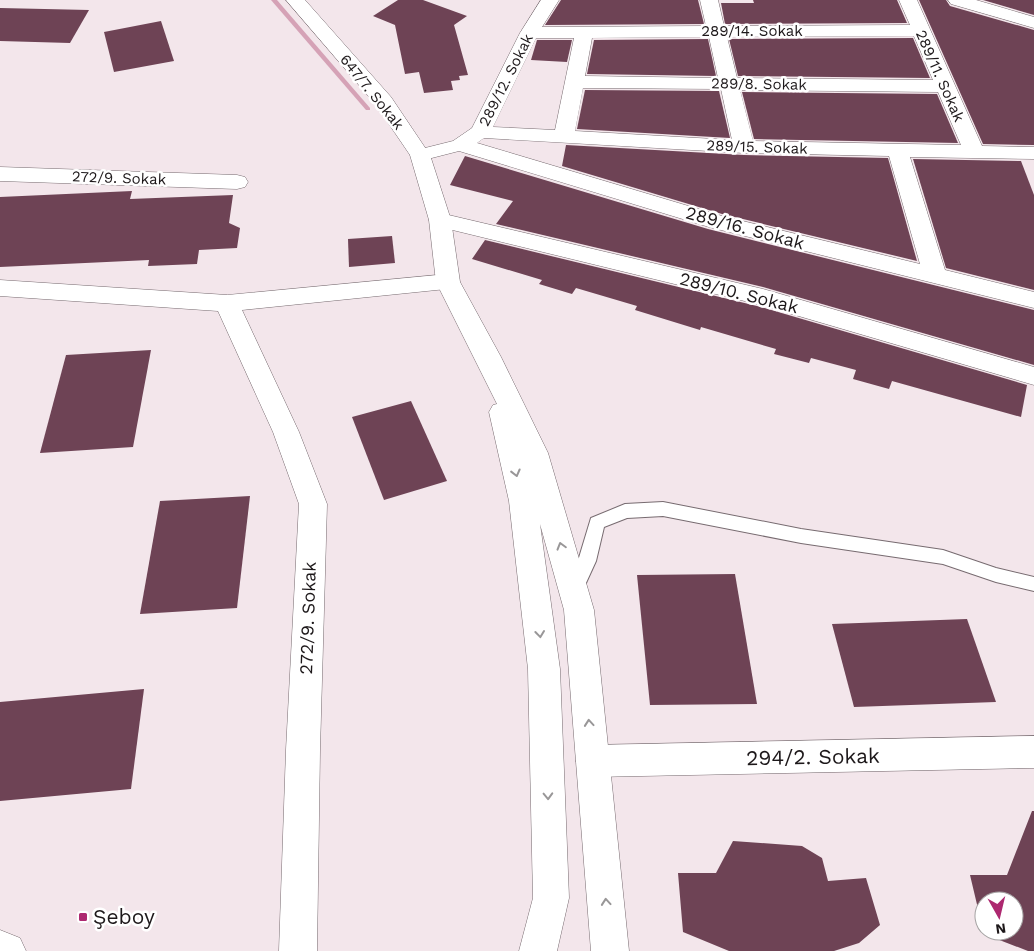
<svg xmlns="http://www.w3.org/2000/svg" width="1034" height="951" font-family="'Work Sans',sans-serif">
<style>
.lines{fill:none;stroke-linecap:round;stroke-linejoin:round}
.stream{fill:#d5a2b6;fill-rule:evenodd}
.building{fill:#6e4355;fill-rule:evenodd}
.service-casing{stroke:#776b70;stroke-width:2}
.minor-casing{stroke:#776b70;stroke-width:1}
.tertiary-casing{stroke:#776b70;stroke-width:1}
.service{fill:#fff;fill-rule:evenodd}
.minor{fill:#fff;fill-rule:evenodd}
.tertiary{fill:#fff;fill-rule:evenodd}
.oneway{stroke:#999798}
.poi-dot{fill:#ad2870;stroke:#fff;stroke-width:2}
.labels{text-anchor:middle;stroke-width:5;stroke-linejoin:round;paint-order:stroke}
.far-street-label{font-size:15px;fill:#1d181a;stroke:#fff}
.street-label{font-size:18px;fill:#1d181a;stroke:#fff}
.near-street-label{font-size:21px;fill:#1d181a;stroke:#fff}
.near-poi-label{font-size:21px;fill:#1d181a;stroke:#fff;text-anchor:start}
</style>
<rect width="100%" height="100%" fill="#f3e6eb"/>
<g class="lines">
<polygon class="stream" points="271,0 277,0 370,108 370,110 366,110"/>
</g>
<g class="building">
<polygon points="398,0 423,0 467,16 454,25 468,75 459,76 460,80 451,81 453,90 424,93 419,72 405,74 395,25 373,16"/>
<polygon points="561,0 698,0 704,24 545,25"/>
<polygon points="753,0 897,0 907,23 725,24 721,3 754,3"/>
<polygon points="919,0 946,0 950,6 1034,30 1034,145 983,144"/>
<polygon points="983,0 1034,0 1034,15"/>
<polygon points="0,8 89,10 70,43 0,41"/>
<polygon points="161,21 174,61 114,72 104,32"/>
<polygon points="913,38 930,78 738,76 729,39"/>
<polygon points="708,39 716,76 587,74 594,40"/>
<polygon points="537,40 572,40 567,62 531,60"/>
<polygon points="585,90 719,91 730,138 577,129"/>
<polygon points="742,92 937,94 958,143 754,139"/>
<polygon points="566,145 744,155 888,158 917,261 722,214 562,166"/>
<polygon points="465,156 708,229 1034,310 1034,365 763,287 496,224 513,201 450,185"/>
<polygon points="913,159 1021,161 1034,195 1034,290 946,268"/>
<polygon points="132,191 130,199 233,195 229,223 240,228 237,248 199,250 197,264 148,266 149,260 0,267 0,197"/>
<polygon points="392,236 395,263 349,267 348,239"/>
<polygon points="485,240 761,307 1027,385 1021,417 892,381 889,389 853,379 856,370 811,358 809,363 774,354 776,349 701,327 700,330 635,310 637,306 576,288 572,294 539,284 542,280 472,259"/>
<polygon points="151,350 133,447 40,453 66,355"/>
<polygon points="411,401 447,481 384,500 352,417"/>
<polygon points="250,496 237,608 140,614 160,501"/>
<polygon points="735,574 757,704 650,705 637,575"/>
<polygon points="967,619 996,702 854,707 832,624"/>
<polygon points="144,689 131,789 0,801 0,702"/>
<path d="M1032,811H1034V951H1028L984,934L970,875H1007ZM984,901H1014V931H984Z"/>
<polygon points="733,841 802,846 822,858 828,881 866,878 880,925 859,943 834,951 729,951 683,932 678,873 716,873"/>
</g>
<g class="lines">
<g class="service-casing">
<polygon id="service" points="663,502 801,529 943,550 996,568 1034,577 1034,591 996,582 943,564 801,543 663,516 627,518 604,527 596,561 580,596 574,599 568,596 565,591 578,561 591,518 625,504"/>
</g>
<g class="minor-casing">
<g id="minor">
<path d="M541,0H559L542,27L706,26L700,0H718L724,26L910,25L899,0H917L982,146L1034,147V159L910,157L945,270L1034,292V308L709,227L459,151L420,161L413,159L410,155L413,151L453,141L472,128L520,33ZM914,36L933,80L737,78L727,37ZM709,37L718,78L585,76L592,38ZM536,38H574L555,130L493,127ZM583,88L721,89L732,140L575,131ZM740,90L938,92L961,145L753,141ZM484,138L744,153L889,156L920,264L722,216L477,143Z"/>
<polygon points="948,0 976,0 1034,17 1034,28 951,4"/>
<polygon points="0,167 237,175 245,177 248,182 245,187 237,189 0,181"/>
<polygon points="440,213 763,289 1034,367 1034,385 761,305 432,225 429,220 432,215"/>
<polygon points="448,274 456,276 460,282 456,288 242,310 299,432 327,504 320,750 317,951 279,951 286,750 299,504 273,432 218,311 0,296 0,280 227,295"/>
<polygon points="1034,736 1034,768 593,777 581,772 576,761 581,750 593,745"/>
</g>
</g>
<g class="tertiary-casing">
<g id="tertiary">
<polygon points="286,0 305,0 391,97 430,155 451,220 460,282 501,357 548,453 594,610 629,951 591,951 564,610 540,524 560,669 569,898 557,951 519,951 533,898 528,669 509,501 489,412 493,405 497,404 436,282 429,220 410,155 376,105"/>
<polygon points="0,930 20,938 26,951 0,951"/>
</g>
</g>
<use href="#service" class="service"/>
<use href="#minor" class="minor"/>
<use href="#tertiary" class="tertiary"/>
</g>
<defs><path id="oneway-chevron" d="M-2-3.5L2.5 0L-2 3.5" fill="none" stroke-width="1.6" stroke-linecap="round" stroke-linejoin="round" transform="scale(1.25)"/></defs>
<g class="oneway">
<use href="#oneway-chevron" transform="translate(516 473) rotate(76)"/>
<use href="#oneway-chevron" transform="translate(561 546) rotate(-106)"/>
<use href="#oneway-chevron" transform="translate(540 634) rotate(83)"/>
<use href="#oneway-chevron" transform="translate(589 723) rotate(-95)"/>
<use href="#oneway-chevron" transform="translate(548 796) rotate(88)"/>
<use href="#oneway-chevron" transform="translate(606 902) rotate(-95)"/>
</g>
<rect class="poi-dot" x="78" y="912" width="10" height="10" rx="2.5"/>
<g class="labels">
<g class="far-street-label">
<text x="752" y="36">289/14. Sokak</text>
<text transform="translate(940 76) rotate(66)" y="5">289/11. Sokak</text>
<text transform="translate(506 80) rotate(-63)" y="5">289/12. Sokak</text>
<text transform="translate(759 84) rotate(1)" y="5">289/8. Sokak</text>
<text transform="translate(372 92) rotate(51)" y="5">647/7. Sokak</text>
<text transform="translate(757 147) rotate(2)" y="5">289/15. Sokak</text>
<text transform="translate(119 178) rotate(2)" y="5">272/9. Sokak</text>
</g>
<g class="street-label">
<text transform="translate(745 228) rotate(15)" y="6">289/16. Sokak</text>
<text transform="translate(739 293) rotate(14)" y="6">289/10. Sokak</text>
<text transform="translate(308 618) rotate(-88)" y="6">272/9. Sokak</text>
</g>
<g class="near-street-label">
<text transform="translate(813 757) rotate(-1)" y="7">294/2. Sokak</text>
</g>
<g class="near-poi-label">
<text x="93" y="924">Şeboy</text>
</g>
</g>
<g transform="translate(999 916) rotate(172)"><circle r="24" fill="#ffffff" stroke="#a5a3a3"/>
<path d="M0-4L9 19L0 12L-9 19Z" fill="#ad2870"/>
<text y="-8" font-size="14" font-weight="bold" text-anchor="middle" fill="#1d181a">N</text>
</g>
</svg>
